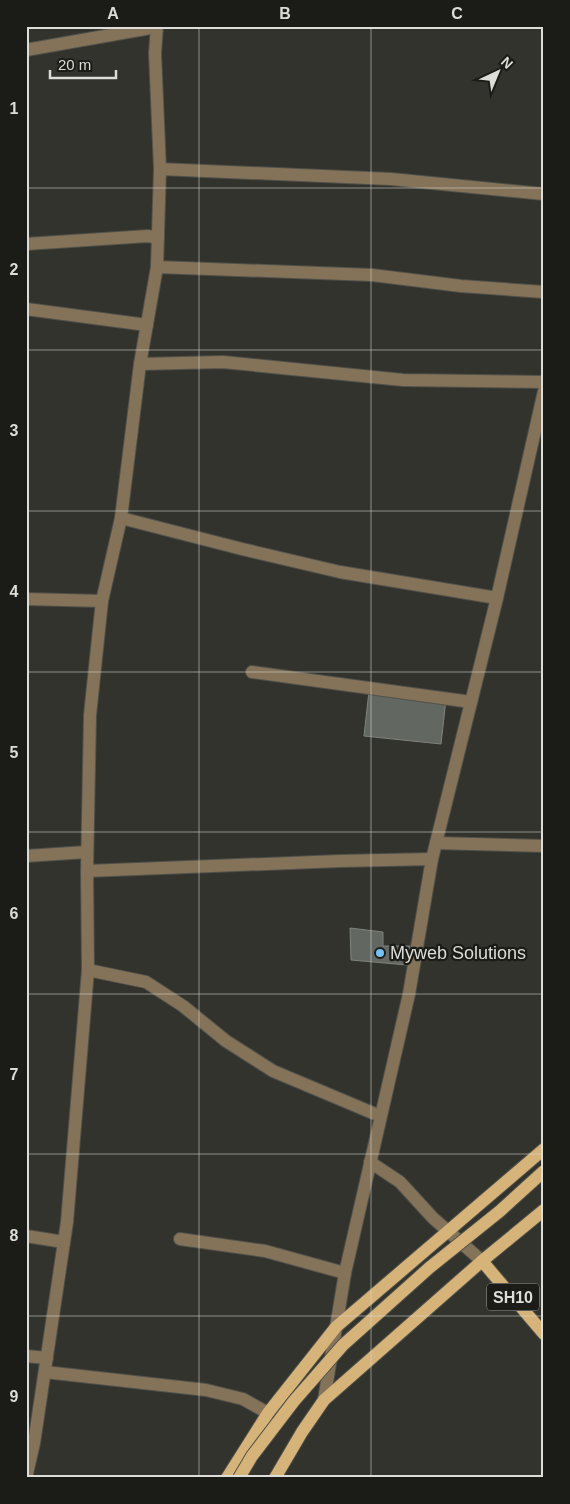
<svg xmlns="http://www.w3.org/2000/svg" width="570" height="1504" font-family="Helvetica,sans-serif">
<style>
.building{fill:#636761;stroke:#7f837d}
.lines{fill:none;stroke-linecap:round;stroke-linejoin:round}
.minor-casing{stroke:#51514c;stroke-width:14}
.major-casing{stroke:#51514c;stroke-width:14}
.minor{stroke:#847358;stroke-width:12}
.major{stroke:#d6b378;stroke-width:12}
.major-bridge-casing{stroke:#51514c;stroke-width:14;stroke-linecap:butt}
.major-bridge{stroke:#d6b378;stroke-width:12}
.grid{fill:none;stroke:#dcdcd8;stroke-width:1;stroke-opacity:0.55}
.poi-dot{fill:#75c0f6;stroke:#1b1b18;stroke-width:2}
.labels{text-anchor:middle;stroke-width:4.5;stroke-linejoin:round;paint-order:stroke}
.shield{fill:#1b1b18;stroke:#a2a29e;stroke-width:1}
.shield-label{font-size:16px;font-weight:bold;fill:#dcdcd8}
.poi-label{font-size:18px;fill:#dcdcd8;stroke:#1b1b18;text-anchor:start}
.neatline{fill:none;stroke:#dcdcd8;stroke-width:2}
.grid-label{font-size:16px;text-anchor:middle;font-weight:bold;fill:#dcdcd8}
</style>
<rect width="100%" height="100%" fill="#33332d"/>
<g class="building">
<polygon points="369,691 446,699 441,744 364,736"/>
<polygon points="350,928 383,932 383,946 410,946 407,965 351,960"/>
</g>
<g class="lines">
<g class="minor-casing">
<g id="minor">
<polyline points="26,50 156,27"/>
<polyline points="160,169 391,179 544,194"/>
<polyline points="26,244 148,236 158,238"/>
<polyline points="157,267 372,275 461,286 544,292"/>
<polyline points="26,309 147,325"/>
<polyline points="140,364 223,362 403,380 544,382"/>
<polyline points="121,518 242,549 340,572 497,598"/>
<polyline points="26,599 102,601"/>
<polyline points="252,672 471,702"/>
<polyline points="436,843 544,846"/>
<polyline points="26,856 87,852"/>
<polyline points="87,871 340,861 432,859"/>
<polyline points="88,970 146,982 183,1006 226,1041 273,1071 380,1116"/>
<polyline points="370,1162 400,1182 433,1218 482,1261"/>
<polyline points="26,1236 64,1242"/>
<polyline points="180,1239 265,1251 345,1273"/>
<polyline points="26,1356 47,1358"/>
<polyline points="45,1372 206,1390 243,1399 268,1413"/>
<polyline points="324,1400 345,1273 409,994 432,859 497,598 544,391"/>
<polyline points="26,1478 34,1443 67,1222 88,970 87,871 90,715 102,601 121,518 140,364 157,267 160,169 155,53 157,26"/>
</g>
</g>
<g class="major-casing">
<g id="major">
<polyline points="482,1261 544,1334"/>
<polyline points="227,1478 268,1413 336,1327 544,1149"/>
<polyline points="275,1478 302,1432 324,1400 482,1261 544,1210"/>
</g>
</g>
<use href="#minor" class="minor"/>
<use href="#major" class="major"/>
<g class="major-bridge-casing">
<polyline id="major-bridge" points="239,1478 252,1456 294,1401 343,1345 429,1268 500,1211 544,1171"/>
</g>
<use href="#major-bridge" class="major-bridge"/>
</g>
<path class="grid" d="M199,26V1478M371,26V1478M26,188H544M26,350H544M26,511H544M26,672H544M26,832H544M26,994H544M26,1154H544M26,1316H544"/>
<circle class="poi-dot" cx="380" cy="953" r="5"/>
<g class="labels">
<rect class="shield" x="487" y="1283.5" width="52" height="27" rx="4"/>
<g class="shield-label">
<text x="513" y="1303">SH10</text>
</g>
<g class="poi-label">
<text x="390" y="959">Myweb Solutions</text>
</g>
</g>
<rect width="570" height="1504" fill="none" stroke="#1b1b18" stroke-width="55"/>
<g transform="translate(498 72) rotate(44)" stroke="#1b1b18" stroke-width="4" paint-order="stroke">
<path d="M0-4L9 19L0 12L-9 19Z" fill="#dcdcd8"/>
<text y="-8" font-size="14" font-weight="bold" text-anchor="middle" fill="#dcdcd8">N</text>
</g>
<path d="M50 70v8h66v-8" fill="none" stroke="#dcdcd8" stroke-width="2.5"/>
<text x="58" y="70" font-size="15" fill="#dcdcd8" stroke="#1b1b18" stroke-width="4" paint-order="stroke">20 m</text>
<rect x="28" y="28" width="514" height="1448" class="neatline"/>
<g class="grid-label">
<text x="113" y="19">A</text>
<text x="285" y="19">B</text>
<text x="457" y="19">C</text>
<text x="14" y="114">1</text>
<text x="14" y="275">2</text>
<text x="14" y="436">3</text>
<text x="14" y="597">4</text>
<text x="14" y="758">5</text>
<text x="14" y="919">6</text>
<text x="14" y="1080">7</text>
<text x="14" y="1241">8</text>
<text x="14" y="1402">9</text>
</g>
</svg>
